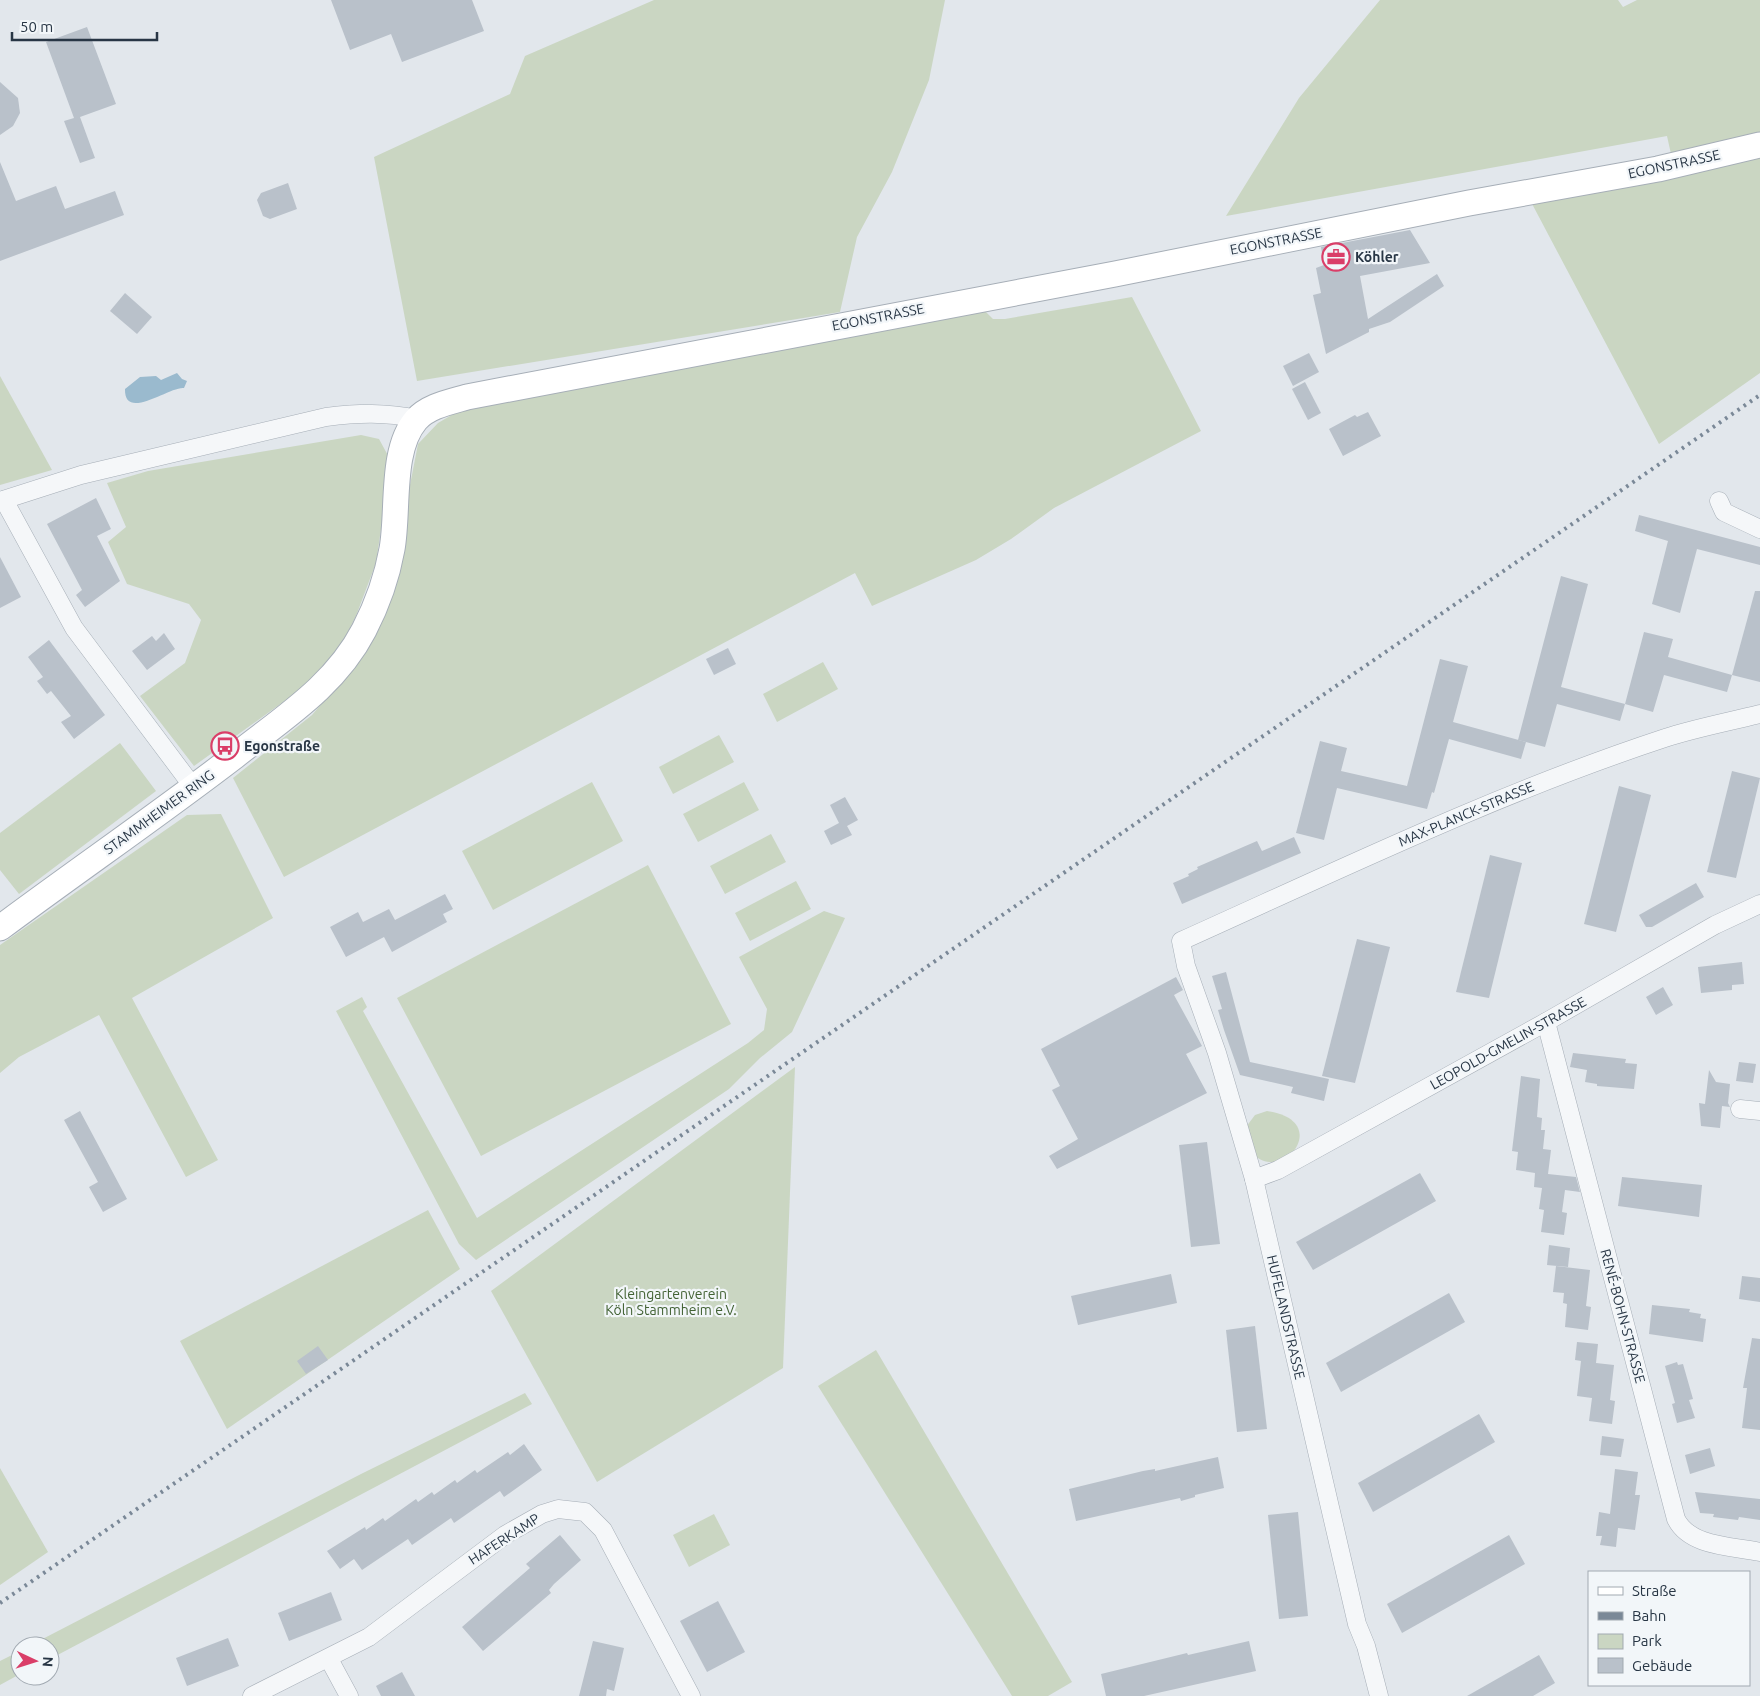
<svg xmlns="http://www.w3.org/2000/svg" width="1760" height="1696" font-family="Ubuntu,sans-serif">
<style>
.green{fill:#cad6c2}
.water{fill:#9abace}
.building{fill:#b9c1ca}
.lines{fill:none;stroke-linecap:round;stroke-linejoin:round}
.street-casing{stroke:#a6aeb7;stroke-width:19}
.secondary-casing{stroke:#a6aeb7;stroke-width:27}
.street{stroke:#f5f7f9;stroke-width:18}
.secondary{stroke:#fff;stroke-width:25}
.rail{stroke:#7a8897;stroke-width:4;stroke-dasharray:2.5 5;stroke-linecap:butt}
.labels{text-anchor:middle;stroke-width:4.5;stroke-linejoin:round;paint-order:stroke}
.street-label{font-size:14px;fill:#283645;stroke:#f2f6f9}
.poi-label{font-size:14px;font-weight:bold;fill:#283645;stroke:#f2f6f9;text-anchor:start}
.park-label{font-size:14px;fill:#426234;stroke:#f2f6f9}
</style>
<rect width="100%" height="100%" fill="#e2e7ec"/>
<g class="green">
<polygon points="654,0 945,0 929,80 892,172 857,237 840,312 417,381 374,157 510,94 525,56"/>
<polygon points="1380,0 1618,0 1623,7 1637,0 1760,0 1760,373 1659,444 1530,200 1675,172 1667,136 1226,216 1299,98"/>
<polygon points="1132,297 1201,431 1054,508 1011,539 976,560 872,606 855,573 284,877 233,778 312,715 365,652 401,565 409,490 418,444 438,423 462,409 981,307 993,319 1005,319"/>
<polygon points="0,376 52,470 0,485"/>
<polygon points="361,435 379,439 391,461 376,563 356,616 338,652 318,677 194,766 140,696 185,663 201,620 189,604 127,584 108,542 126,527 107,483 148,471"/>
<polygon points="823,662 838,689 777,722 763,694"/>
<polygon points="719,735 734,762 673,794 659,767"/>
<polygon points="120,743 156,791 19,894 0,870 0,833"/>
<polygon points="592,782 623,841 493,910 462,851"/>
<polygon points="744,782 759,810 698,842 683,814"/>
<polygon points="221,814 273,918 132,998 218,1160 186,1177 99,1015 19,1057 0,1073 0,945 187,815"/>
<polygon points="771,834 786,862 725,894 710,866"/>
<polygon points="648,865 731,1024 481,1156 397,998"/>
<polygon points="796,881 811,909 750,941 735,913"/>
<polygon points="824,911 845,918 792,1032 760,1058 729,1089 476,1260 459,1244 336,1011 362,997 367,1007 363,1011 477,1218 748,1043 764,1030 767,1009 739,957"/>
<polygon points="795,1067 783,1368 597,1482 491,1291"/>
<path d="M1267,1111C1332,1120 1285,1183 1254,1155L1246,1127L1255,1115Z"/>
<polygon points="428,1210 460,1269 227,1429 180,1341"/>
<polygon points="876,1350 1072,1682 1048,1696 1012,1696 818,1386"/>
<polygon points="525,1393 532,1404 50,1659 50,1646 29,1646 361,1474"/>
<polygon points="0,1468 48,1552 0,1585"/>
<polygon points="714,1514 730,1545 689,1567 673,1535"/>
<polygon points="20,1651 20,1674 0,1685 0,1661"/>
</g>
<path class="water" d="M177,373L182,379L187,381L184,388C170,386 124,422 125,389L140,377L156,376L161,380Z"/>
<g class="building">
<polygon points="331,0 472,0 484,31 402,62 391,34 350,50"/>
<polygon points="87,27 116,104 80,117 95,158 80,163 64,121 74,118 46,42"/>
<polygon points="0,82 18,98 20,113 13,126 0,135"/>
<polygon points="0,162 16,201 56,186 65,209 115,191 124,215 0,261"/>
<polygon points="288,183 297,209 270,219 263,216 257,200 261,193"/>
<polygon points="1410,230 1430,263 1360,276 1368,319 1437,274 1444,286 1390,322 1369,329 1369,332 1326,354 1313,295 1321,293 1316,268 1324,265 1321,247"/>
<polygon points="125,293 152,317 137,334 110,311"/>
<polygon points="1309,353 1319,372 1293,386 1283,366"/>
<polygon points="1305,382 1321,413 1308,420 1292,389"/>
<polygon points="1368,412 1381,436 1343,456 1329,429 1355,415 1357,417"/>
<polygon points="96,498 111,529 97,536 120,581 85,607 76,595 82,590 47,524"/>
<polygon points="1639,515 1760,547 1760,565 1697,549 1680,613 1652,604 1668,541 1635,531"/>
<polygon points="0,557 21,597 0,608"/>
<polygon points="1561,576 1588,584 1561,687 1625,704 1620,721 1557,704 1545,747 1518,740"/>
<polygon points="1755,591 1760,591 1760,682 1732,675"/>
<polygon points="1644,632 1673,639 1668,657 1732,675 1727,692 1664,675 1653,712 1625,704"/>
<polygon points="164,633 175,649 147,670 132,651 152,636 156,641"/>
<polygon points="49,640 105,715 74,739 61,722 71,716 51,691 47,694 37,681 43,677 28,657"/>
<polygon points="728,648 736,664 714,675 706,659"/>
<polygon points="1440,659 1468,666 1453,722 1526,742 1521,759 1449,739 1434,793 1432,792 1427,809 1337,788 1324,840 1296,833 1320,741 1347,748 1341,771 1407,786"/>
<polygon points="1732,771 1760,778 1736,878 1707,872"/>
<polygon points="1619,786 1651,795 1616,932 1584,924"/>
<polygon points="845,797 858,820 847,826 852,835 831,845 824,831 839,823 830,805"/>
<polygon points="1294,837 1301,853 1182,904 1173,883 1189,876 1188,874 1198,869 1197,867 1257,841 1262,851"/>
<polygon points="1490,855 1522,863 1489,998 1456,992"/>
<polygon points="1696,883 1704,897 1652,927 1646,927 1639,915"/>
<polygon points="445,894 453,909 443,914 447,922 392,952 384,937 346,957 330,927 358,912 363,922 389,909 395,920"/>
<polygon points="1357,939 1390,947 1355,1083 1322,1076"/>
<polygon points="1742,962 1744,984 1732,985 1732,990 1701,993 1698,967"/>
<polygon points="1226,972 1250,1062 1329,1079 1324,1101 1291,1093 1293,1087 1240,1075 1224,1030 1218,1010 1222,1009 1212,976"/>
<polygon points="1176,977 1183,990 1174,995 1202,1046 1186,1054 1207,1093 1057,1169 1049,1156 1078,1139 1052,1090 1060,1086 1041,1049"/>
<polygon points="1663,987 1673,1005 1656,1015 1646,997"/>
<polygon points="1573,1053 1626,1059 1625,1063 1637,1064 1634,1089 1597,1086 1597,1084 1585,1082 1587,1070 1570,1067"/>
<polygon points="1739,1062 1756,1064 1753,1083 1736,1081"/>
<polygon points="1709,1070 1716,1082 1730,1084 1728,1103 1730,1107 1722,1106 1720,1128 1701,1126 1699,1103 1705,1104"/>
<polygon points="1521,1076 1540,1079 1537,1117 1542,1118 1541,1130 1545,1130 1543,1149 1551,1150 1548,1174 1576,1177 1580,1192 1565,1190 1562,1212 1567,1213 1564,1235 1541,1232 1544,1210 1539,1209 1542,1188 1534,1187 1535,1173 1516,1170 1518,1152 1512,1151"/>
<polygon points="80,1111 127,1199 103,1212 89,1187 98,1182 64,1120"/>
<polygon points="1207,1142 1220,1244 1191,1247 1179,1145"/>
<polygon points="1420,1173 1436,1201 1313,1270 1296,1242"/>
<polygon points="1622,1177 1702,1185 1699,1217 1618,1206"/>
<polygon points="1549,1245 1570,1248 1568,1267 1547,1265"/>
<polygon points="1556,1266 1590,1270 1586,1306 1591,1307 1588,1330 1565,1327 1567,1304 1563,1303 1564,1293 1553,1292"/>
<polygon points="1171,1274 1177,1303 1078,1325 1071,1296"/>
<polygon points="1742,1276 1760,1278 1760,1302 1739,1299"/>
<polygon points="1449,1293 1465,1322 1341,1392 1326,1363"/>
<polygon points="1652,1305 1690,1309 1689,1312 1701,1314 1700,1318 1706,1319 1703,1342 1649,1334"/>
<polygon points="1255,1326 1267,1429 1237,1432 1226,1330"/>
<polygon points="1752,1338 1760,1339 1760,1430 1742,1428 1747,1388 1743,1388"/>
<polygon points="1577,1342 1598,1344 1596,1363 1614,1365 1610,1400 1615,1401 1612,1424 1589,1421 1592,1398 1577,1396 1581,1361 1575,1360"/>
<polygon points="318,1346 328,1360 306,1374 297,1361"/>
<polygon points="1677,1362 1678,1365 1683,1364 1693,1399 1689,1400 1695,1418 1677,1423 1672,1404 1675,1403 1665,1366"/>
<polygon points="1479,1414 1495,1442 1373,1512 1358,1483"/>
<polygon points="1602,1436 1624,1439 1621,1457 1600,1455"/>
<polygon points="524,1444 542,1470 504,1497 500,1491 454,1523 451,1518 412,1545 408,1539 362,1570 354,1559 340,1569 327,1551 365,1527 366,1530 383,1518 385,1521 416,1499 418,1502 432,1492 434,1495 455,1480 457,1483 475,1470 477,1473 508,1452 510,1455"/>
<polygon points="1710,1448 1715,1466 1690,1474 1685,1455"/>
<polygon points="1218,1457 1224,1488 1195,1495 1195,1497 1181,1501 1180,1498 1076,1521 1069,1489 1143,1471 1155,1469 1155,1471"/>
<polygon points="1615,1469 1638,1472 1635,1495 1640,1495 1635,1530 1618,1528 1616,1547 1600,1545 1602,1536 1596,1536 1599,1512 1610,1514"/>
<polygon points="1695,1492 1760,1499 1760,1520 1739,1517 1738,1520 1713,1517 1714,1514 1700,1513"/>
<polygon points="1298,1512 1308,1616 1279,1619 1268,1515"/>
<polygon points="560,1535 581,1560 554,1584 549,1590 551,1593 483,1651 462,1627 530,1568 526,1564"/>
<polygon points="1509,1535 1525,1564 1402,1633 1387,1604"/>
<polygon points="331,1592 342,1620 289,1641 278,1613"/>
<polygon points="718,1601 745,1652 707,1672 680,1621"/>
<polygon points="228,1638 239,1666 187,1686 176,1658"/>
<polygon points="593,1641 624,1648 614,1691 607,1689 606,1696 579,1696"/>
<polygon points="1249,1641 1256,1671 1144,1696 1106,1696 1101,1674 1187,1653 1188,1655"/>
<polygon points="1539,1655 1555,1683 1533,1696 1467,1696"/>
<polygon points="402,1672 415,1696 381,1696 376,1686"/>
</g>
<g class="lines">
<g class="street-casing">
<g id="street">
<polyline points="4,500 74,628 194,788"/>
<path d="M0,501L81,475L326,417C358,413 386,412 417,419"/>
<polyline points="1719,501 1724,512 1760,529"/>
<path d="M1546,1022L1676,1519C1690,1547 1732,1546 1760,1552"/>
<polyline points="1740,1109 1760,1111"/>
<polyline points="1254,1179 1278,1170 1546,1022 1715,925 1760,904"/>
<polyline points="329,1659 349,1696"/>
<polyline points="252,1696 369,1637 505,1535 542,1514 558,1509 585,1512 603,1530 691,1696"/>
<path d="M1379,1696L1366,1646L1357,1624L1254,1179L1217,1053L1186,966L1181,941C1341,869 1498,793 1665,738C1696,728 1728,722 1760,714"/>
</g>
</g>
<g class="secondary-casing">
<path id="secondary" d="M0,928C78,870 158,815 235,756C283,718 335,686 364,630C377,605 387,577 392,549C399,511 390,450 416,420C428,406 450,402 467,397L1115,274L1469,203L1658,169L1760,145"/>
</g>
<use href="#street" class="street"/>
<use href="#secondary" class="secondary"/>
<polyline class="rail" points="0,1603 1760,395"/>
</g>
<defs>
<g id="office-ring" transform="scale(1.4375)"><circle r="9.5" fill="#f2f6f9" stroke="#da3e68" stroke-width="1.5"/><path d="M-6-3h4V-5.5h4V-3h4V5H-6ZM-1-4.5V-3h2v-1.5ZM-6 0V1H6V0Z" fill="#da3e68"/></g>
<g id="bus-ring" transform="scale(1.4375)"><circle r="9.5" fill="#f2f6f9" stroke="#da3e68" stroke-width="1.5"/><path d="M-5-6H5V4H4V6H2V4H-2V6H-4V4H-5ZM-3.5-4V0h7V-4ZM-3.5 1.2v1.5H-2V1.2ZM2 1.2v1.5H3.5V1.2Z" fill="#da3e68"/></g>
</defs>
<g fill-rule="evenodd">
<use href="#office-ring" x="1336" y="257"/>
<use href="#bus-ring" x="225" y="746"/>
</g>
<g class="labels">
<g class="street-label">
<text transform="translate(1674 164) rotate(-12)" y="5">EGONSTRASSE</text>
<text transform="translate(1276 241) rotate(-11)" y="5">EGONSTRASSE</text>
<text transform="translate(878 317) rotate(-11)" y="5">EGONSTRASSE</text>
<text transform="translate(159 812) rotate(-36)" y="5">STAMMHEIMER RING</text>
<text transform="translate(1466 814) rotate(-23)" y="5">MAX-PLANCK-STRASSE</text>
<text transform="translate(1508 1043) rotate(-29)" y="5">LEOPOLD-GMELIN-STRASSE</text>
<text transform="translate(1623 1316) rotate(75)" y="5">RENÉ-BOHN-STRASSE</text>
<text transform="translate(1286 1317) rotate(77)" y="5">HUFELANDSTRASSE</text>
<text transform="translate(504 1539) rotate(-33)" y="5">HAFERKAMP</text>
</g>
<g class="poi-label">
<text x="1355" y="262">Köhler</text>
<text x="244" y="751">Egonstraße</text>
</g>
<g class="park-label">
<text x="671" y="1299">Kleingartenverein<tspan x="671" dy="16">Köln Stammheim e.V.</tspan></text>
</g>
</g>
<rect x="1588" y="1571" width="162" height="115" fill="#f2f6f9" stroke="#a1a9b1"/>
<rect x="1598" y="1587" width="25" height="8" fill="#ffffff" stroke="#a1a9b1"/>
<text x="1632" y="1596" font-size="15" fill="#283645">Straße</text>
<rect x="1598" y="1612" width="25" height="8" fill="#7a8897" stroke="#a1a9b1"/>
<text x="1632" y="1621" font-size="15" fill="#283645">Bahn</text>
<rect x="1598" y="1634" width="25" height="15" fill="#cad6c2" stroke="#a1a9b1"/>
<text x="1632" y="1646" font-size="15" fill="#283645">Park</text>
<rect x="1598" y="1658" width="25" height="15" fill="#b9c1ca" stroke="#a1a9b1"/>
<text x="1632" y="1671" font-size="15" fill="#283645">Gebäude</text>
<g transform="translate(35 1661) rotate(94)"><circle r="24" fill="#f2f6f9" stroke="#a1a9b1"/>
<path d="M0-4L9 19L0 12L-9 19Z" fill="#da3e68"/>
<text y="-8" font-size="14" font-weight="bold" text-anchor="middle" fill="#283645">N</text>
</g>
<path d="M12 32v8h145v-8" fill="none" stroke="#283645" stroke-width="2.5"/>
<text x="20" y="32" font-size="15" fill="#283645" stroke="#f2f6f9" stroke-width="4" paint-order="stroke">50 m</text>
</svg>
